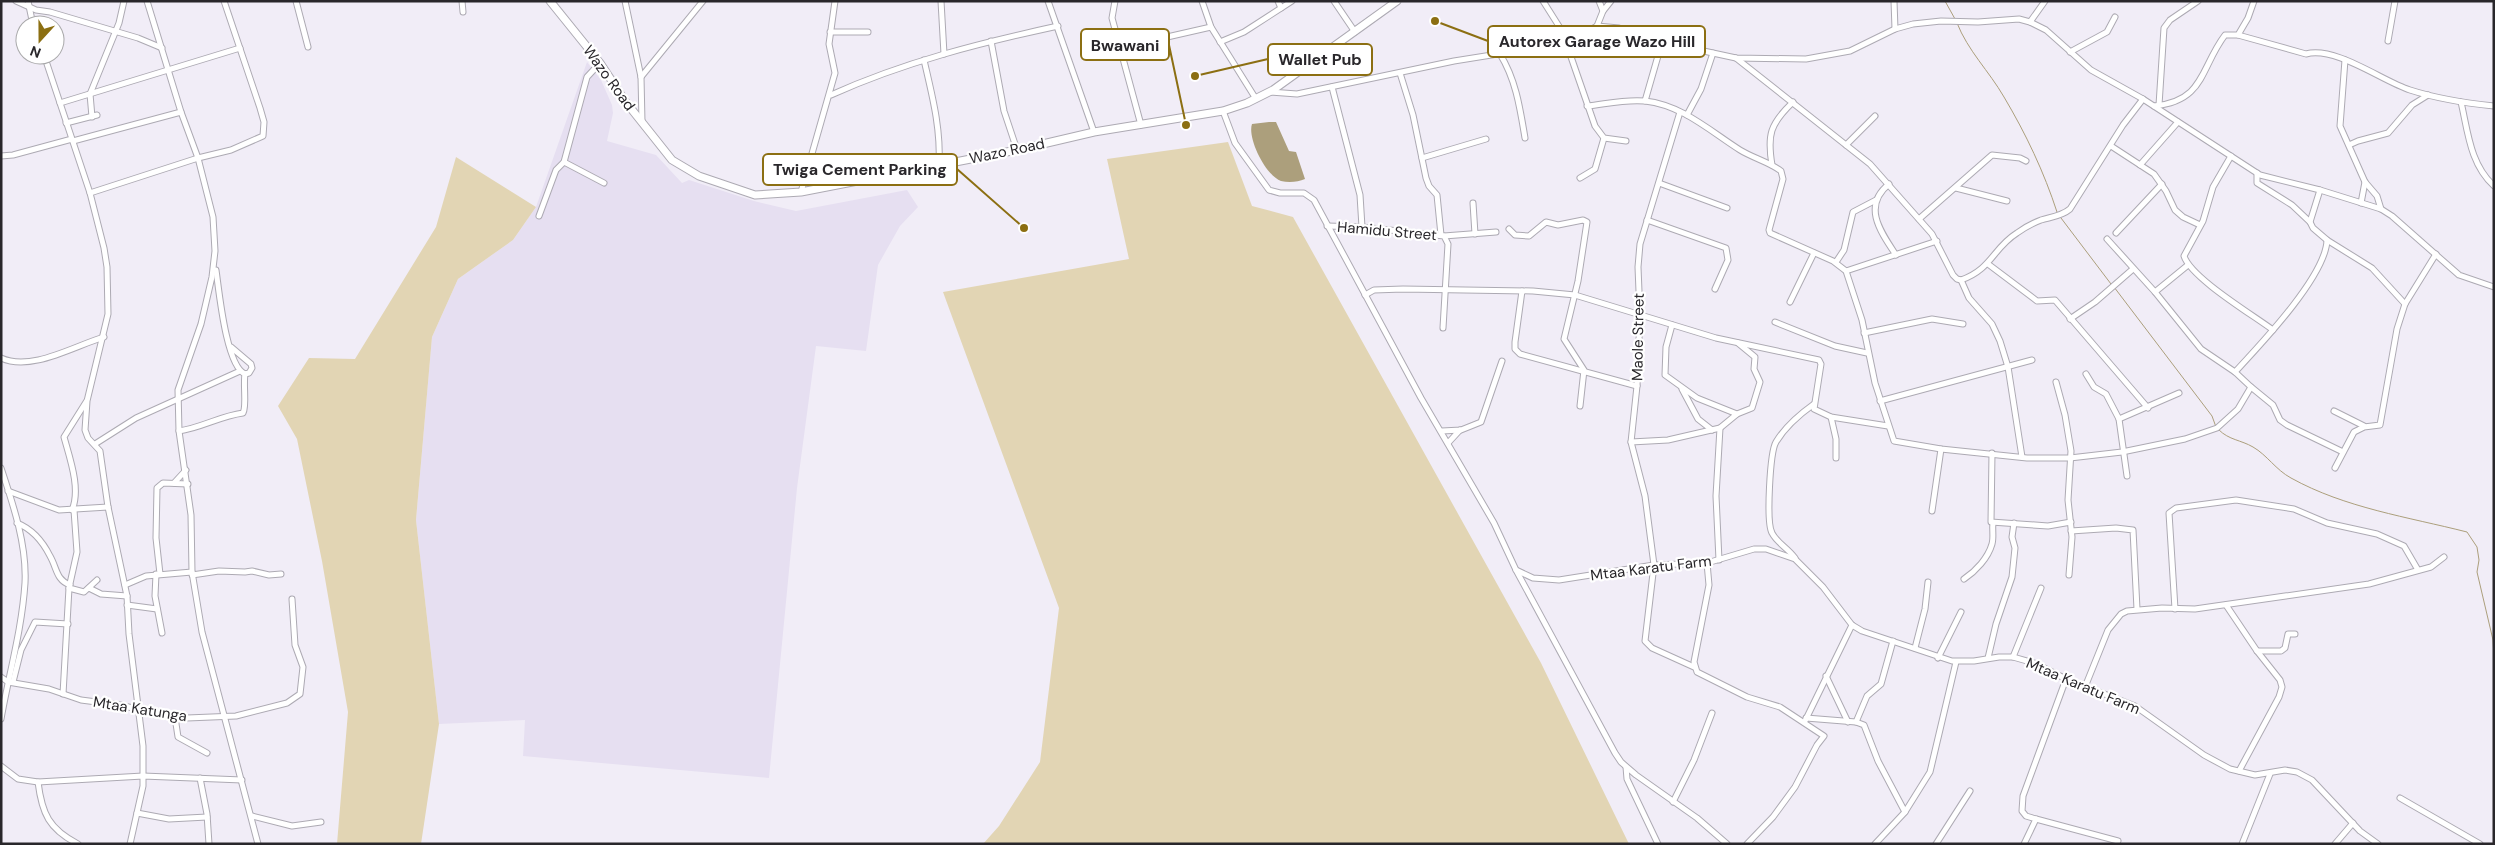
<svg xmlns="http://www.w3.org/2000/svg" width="2495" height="845" font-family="'DM Sans',sans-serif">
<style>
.built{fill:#e6dff1}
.green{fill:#e2d5b4}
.water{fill:#ac9f7c}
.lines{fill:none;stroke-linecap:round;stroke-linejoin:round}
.stream{stroke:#ac9f7c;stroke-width:1}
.street-casing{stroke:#adaab3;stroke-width:7}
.secondary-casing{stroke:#adaab3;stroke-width:9}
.street{stroke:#fff;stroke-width:5}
.secondary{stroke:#fff;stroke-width:7}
.labels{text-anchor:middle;stroke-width:4.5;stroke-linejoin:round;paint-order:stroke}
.street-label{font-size:15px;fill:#29272b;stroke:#fff}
.leader{fill:none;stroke:#8c6f12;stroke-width:2}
.callout-dot{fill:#8c6f12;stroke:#fff;stroke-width:2}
.callout{fill:#fff;stroke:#8c6f12;stroke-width:2}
.callout-label{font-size:16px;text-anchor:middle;font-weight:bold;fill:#29272b}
</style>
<rect width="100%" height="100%" fill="#f1edf7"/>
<polygon class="built" points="587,62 601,80 612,105 613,113 607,141 656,155 682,183 689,180 754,201 796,211 907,190 918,207 900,226 878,265 866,351 816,346 797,488 769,778 523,756 525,720 439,724 416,520 432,337 458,279 513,240 536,207"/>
<g class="green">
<polygon points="1228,142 1252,206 1293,217 1541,663 1629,844 983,844 999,826 1040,762 1059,608 943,292 1129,259 1107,159"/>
<polygon points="456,157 536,207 513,240 458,279 432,337 416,520 439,724 421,844 337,844 348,712 322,561 297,439 278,406 309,358 355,359 436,227"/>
</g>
<path class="water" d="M1269,122H1276L1289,151L1296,152L1305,179C1298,182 1289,183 1281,181C1266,176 1247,138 1252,124Z"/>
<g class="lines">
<g class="stream">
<polyline points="1945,1 1955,19"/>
<path d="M1957,23C1968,51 1989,71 2004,97C2026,134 2044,172 2057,212"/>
<polyline points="2061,218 2111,284"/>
<polyline points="2114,287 2212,416 2216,427"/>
<path d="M2219,430C2229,440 2241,440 2253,447C2267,455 2276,470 2291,478C2345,508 2408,517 2467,532L2477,547L2479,560L2477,572L2493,640L2494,656"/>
</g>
<g class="street-casing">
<g id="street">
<polyline points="16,1 36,10 50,12 138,38 162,48"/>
<polyline points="28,1 33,25"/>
<polyline points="147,1 181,112 198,158 213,217 215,251 212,277 201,324 178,390 179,431 191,515 192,572 202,632 258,844"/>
<polyline points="296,1 308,47"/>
<polyline points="462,1 463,12"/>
<polyline points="625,1 641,77 642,122"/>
<polyline points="941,1 944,54"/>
<polyline points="1048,1 1094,132"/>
<polyline points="1115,1 1112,18 1141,125"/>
<polyline points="1202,1 1211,27 1256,99"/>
<polyline points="1278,1 1281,8"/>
<polyline points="1334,1 1355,32"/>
<polyline points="1543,1 1562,31 1595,126 1604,138 1626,141"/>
<polyline points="1894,1 1895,29"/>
<polyline points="1603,11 1611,1"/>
<polyline points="2030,22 2045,1"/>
<polyline points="1597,26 1603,11 1599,1"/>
<polyline points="830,32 868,32"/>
<path d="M2238,35L2306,54C2336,46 2382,81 2410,90C2438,99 2465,103 2494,106"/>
<polyline points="991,41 1004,111 1017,150"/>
<polyline points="2388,41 2395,1"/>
<polyline points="1220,42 1244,32 1292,1"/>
<polyline points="2070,52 2107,32 2115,17"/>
<path d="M1500,54C1516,80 1520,108 1525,138"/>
<polyline points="44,55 90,193 104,248 107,267 108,314 87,401 85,430 88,438 100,451 108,507 127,596 129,634 143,746 143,786 130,844"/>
<polyline points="1124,55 1126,49 1132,45 1211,27"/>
<path d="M1736,58L1870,164L1932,234L1953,275L1957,279L1961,280C1992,269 1993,248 2017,233C2024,228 2033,223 2041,220C2051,217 2062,216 2070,209L2123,125L2143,99"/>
<path d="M924,60C932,95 941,128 939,165"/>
<polyline points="2345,60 2340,126 2365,182 2377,196 2381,209"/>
<polyline points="1400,73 1413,115 1426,178 1429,186 1437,195 1441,235"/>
<polyline points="641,77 703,1"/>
<polyline points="1332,87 1360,195 1362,227"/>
<polyline points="1270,92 1297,94 1454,61 1567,43 1597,26 1619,28 1662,42 1736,58 1806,59 1850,51 1895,29 1913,24 1941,21 1978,22 2019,19 2030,22 2046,30 2091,70 2143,99 2260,175 2320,190 2381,209 2392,216 2459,275 2494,287"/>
<path d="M831,95C904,62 980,43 1058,26"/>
<polyline points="1645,101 1662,42"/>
<path d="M2461,102C2468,132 2470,164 2494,186"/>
<polyline points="60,103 240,48"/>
<polyline points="2159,105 2164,28 2170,20 2198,1"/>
<path d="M1587,106C1606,104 1625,99 1645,101C1682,105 1710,131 1740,150C1753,158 1769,162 1781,171L1783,179L1769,230L1770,233L1833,261L1846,271L1862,320L1875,383L1894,441L1941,449L2027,458H2070L2122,452L2185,439L2217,428L2238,409L2251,387L2235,372C2260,345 2326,276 2327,240L2313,228L2310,222L2320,190"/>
<path d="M2154,106C2205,101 2200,68 2225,35H2238L2248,18L2254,1"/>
<polyline points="1223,111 1235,143 1269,190 1280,193 1304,193 1314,200 1421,398 1494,523 1516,570 1615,753 1621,762 1636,775 1697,818 1727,844"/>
<polyline points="1680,112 1640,244 1638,267 1640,316 1637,386 1631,442 1645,496 1654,565 1645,641 1652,648 1694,667"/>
<polyline points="1687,115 1701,89 1713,53"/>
<polyline points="92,117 90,94 119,23 124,1"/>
<polyline points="66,123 97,115"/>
<polyline points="73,141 181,112"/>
<polyline points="1846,145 1875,116"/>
<polyline points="2349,145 2358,141 2388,133 2412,105 2428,95"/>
<polyline points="2111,146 2154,174 2166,191 2175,210 2183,217 2200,225"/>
<polyline points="1,156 13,155 72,139"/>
<path d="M2231,156L2213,187L2203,221L2184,256C2191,278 2253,315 2273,330"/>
<polyline points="1422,158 1486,139"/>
<polyline points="564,162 604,183"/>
<path d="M1772,165C1767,135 1770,124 1793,102"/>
<polyline points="2140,165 2178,122"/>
<polyline points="2257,173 2257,183 2292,205 2310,222"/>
<polyline points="1580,178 1595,169 1604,138"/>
<polyline points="1659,183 1727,208"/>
<path d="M1889,184C1862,206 1880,231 1896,255"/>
<polyline points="1956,188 2007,201"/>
<polyline points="801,192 835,73 829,44 835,1"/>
<polyline points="90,193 198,158 231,150 263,136 264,122 260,108 224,1"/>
<polyline points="1473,203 1475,234"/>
<polyline points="2361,203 2365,182"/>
<polyline points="539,216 556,170 564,162 587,77 600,63"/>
<polyline points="1919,219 1992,155 2020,158 2026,161"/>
<polyline points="1647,220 1726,248 1728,260 1715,289"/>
<polyline points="1327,226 1362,227 1444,236 1448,244 1443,328"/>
<polyline points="1509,229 1515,235 1529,236 1546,222 1558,225 1583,220 1587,222 1578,281 1564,339 1584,370 1580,406"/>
<polyline points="2116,233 2162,184"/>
<polyline points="1444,236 1496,232"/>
<polyline points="2107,239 2155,292 2201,349 2235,372"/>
<polyline points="2327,240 2372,268 2405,304"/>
<polyline points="1836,262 1844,250 1853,212 1876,200"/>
<polyline points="1988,264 2037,301 2055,300 2148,408"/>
<path d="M216,270C219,290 226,366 245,374L249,373L252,368L251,364L231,347"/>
<polyline points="1846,271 1937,241"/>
<polyline points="1961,280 1969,298 1992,324 2000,341 2008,367 2022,457"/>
<polyline points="1522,291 1515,342 1515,349 1520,354 1637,386"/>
<polyline points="2155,292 2188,265"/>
<polyline points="1365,295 1374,290 1403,289 1533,291 1575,295 1716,338 1819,360 1821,364 1814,409 1831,417 1888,426"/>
<polyline points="1790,302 1814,253"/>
<polyline points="2070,319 2095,302 2133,269"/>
<polyline points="1775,322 1835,346 1867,353"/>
<polyline points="1864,333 1932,319 1963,324"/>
<path d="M1,358C31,372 74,346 104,337"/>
<polyline points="2086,374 2094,387 2106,394 2119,419 2127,476"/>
<polyline points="2056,382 2065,415 2071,451 2068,500 2072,537 2069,575"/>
<polyline points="2251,387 2273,405 2280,420 2287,425 2343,452"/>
<polyline points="1682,389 1698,419 1712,430"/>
<polyline points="1880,401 2032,360"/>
<polyline points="2334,411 2364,426"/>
<polyline points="1737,414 1752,408 1760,382 1754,369 1755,357 1738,343"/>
<polyline points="1831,417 1836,439 1836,458"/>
<polyline points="2119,419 2179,393"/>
<path d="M179,431C201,428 220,416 243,413C247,406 243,385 245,374"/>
<polyline points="1442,431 1461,430 1481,422 1502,361"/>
<polyline points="1631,442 1668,440 1720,428 1737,414 1697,398 1665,375 1666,347 1672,325"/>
<polyline points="1448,443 1460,430"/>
<polyline points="95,444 136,418 240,371"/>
<polyline points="1992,453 1991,522 2048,526 2071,522"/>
<path d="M1,468C13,504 27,545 25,583C22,629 9,674 1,719"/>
<polyline points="2335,468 2354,432 2364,427 2380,425 2397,329 2405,304 2436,254"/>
<polyline points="174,483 186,470"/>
<polyline points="8,491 59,510 108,507"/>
<path d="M72,510C81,489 70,459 64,437L86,402"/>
<polyline points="1932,511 1941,449"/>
<path d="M17,523C32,529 43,542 50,556C57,568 56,580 70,585"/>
<polyline points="2071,531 2116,528 2133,530 2137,609"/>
<path d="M1795,558C1788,548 1777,543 1772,533C1766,522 1770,452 1776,442C1785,427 1800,414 1814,404"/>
<polyline points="1719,560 1716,496 1720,428"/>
<polyline points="1707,563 1709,585 1694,662 1697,672 1747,697 1780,707 1824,736 1817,745 1795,787 1773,817 1747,844"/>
<polyline points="1516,570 1533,578 1559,580 1654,565 1707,563 1754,549 1766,549 1795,559 1823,587 1852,625 1862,631 1952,661 1974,661 1999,657 2013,657 2034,663 2066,679 2135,706 2204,755 2230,769 2255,775 2285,770 2297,772 2312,780 2360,831 2378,844"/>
<polyline points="156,574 155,596 162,633"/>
<polyline points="160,574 156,538 157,488 163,483 188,484"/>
<polyline points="192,575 219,571 245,572 252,571 269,575 281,574"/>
<path d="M1964,579C1976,571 1988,558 1992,544C1994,537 1992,530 1993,523"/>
<polyline points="125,585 146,576 192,572"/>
<polyline points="69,588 84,592 97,580"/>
<polyline points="89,588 101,594 127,596"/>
<polyline points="127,605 157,609"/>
<polyline points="2226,605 2257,651 2280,680 2282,687 2279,697 2239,771"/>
<polyline points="2175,609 2169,513 2176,508 2236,500 2294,509 2327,523 2377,534 2404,546 2418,570"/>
<polyline points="1915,648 1925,609 1928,582"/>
<polyline points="2257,651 2281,651 2285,648 2288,634 2295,634"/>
<polyline points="2013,657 2041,588"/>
<polyline points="1938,658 1961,612"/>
<polyline points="1988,658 1996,624 2012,577 2015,548 2012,537 2014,523"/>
<polyline points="1826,676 1848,722"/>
<polyline points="1,677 8,682 49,689 81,700 120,705 158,714 187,718 236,716 287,703 300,694 303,667 295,645 292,599"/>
<polyline points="13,682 21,650 35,622 68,624"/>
<polyline points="2085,687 2108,630 2121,614 2127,611 2162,608 2195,609 2369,584 2431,567 2444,557"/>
<polyline points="63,694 69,588 77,552 74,510"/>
<polyline points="175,717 178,737 207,753"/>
<polyline points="1806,718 1856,722 1864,725 1878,761 1905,812"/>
<polyline points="1805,721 1852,625"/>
<polyline points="1856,722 1867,696 1881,684 1893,641"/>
<polyline points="1,766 18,779 38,782 143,776 242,780"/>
<polyline points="1626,767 1627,779 1658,844"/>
<polyline points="200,778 207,814 209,844"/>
<path d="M38,782C42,814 49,829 78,844"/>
<polyline points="2400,798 2480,844"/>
<polyline points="1673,802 1694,760 1712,713"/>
<polyline points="137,813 169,819 207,817"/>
<polyline points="252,816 292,826 321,822"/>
<polyline points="2036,819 2118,841"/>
<polyline points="1875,844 1905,812 1930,772 1956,662"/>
<polyline points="1936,844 1970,791"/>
<polyline points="2024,844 2036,819 2026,816 2022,811 2023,796 2066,679"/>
<polyline points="2242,844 2270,774"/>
<polyline points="2335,844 2353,823"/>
</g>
</g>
<g class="secondary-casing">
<polyline id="secondary" points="550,1 600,63 625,101 672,160 699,176 755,195 801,192 1017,150 1094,132 1223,111 1247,103 1273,90 1397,1"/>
</g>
<use href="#street" class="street"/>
<use href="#secondary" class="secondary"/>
</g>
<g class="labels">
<g class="street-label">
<text transform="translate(609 78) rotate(54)" y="5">Wazo Road</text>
<text transform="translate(1007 151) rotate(-12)" y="5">Wazo Road</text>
<text transform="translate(1387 231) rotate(5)" y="5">Hamidu Street</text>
<text transform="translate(1638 337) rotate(-89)" y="5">Maole Street</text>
<text transform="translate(1651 568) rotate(-7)" y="5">Mtaa Karatu Farm</text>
<text transform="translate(2083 686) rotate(23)" y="5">Mtaa Karatu Farm</text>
<text transform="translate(140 709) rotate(9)" y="5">Mtaa Katunga</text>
</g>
</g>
<path class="leader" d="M1435 21L1488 41M1186 125L1169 45M1195 76L1268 59M1024 228L957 169"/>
<g class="callout-dot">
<circle cx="1435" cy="21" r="5"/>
<circle cx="1186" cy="125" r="5"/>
<circle cx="1195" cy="76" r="5"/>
<circle cx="1024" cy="228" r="5"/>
</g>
<g class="callout">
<rect x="1488" y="26" width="217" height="31" rx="5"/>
<rect x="1081" y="29" width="88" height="31" rx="5"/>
<rect x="1268" y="44" width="104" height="31" rx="5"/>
<rect x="763" y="154" width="194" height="31" rx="5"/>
</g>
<g class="callout-label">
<text x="1597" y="47">Autorex Garage Wazo Hill</text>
<text x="1125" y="51">Bwawani</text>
<text x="1320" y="65">Wallet Pub</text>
<text x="860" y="175">Twiga Cement Parking</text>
</g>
<rect width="2495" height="845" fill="none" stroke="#29272b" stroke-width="5"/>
<g transform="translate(40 40) rotate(201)"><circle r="24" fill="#ffffff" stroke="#a9a9aa"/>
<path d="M0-4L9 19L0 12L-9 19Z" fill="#8c6f12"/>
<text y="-8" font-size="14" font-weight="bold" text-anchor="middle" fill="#29272b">N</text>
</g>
</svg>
